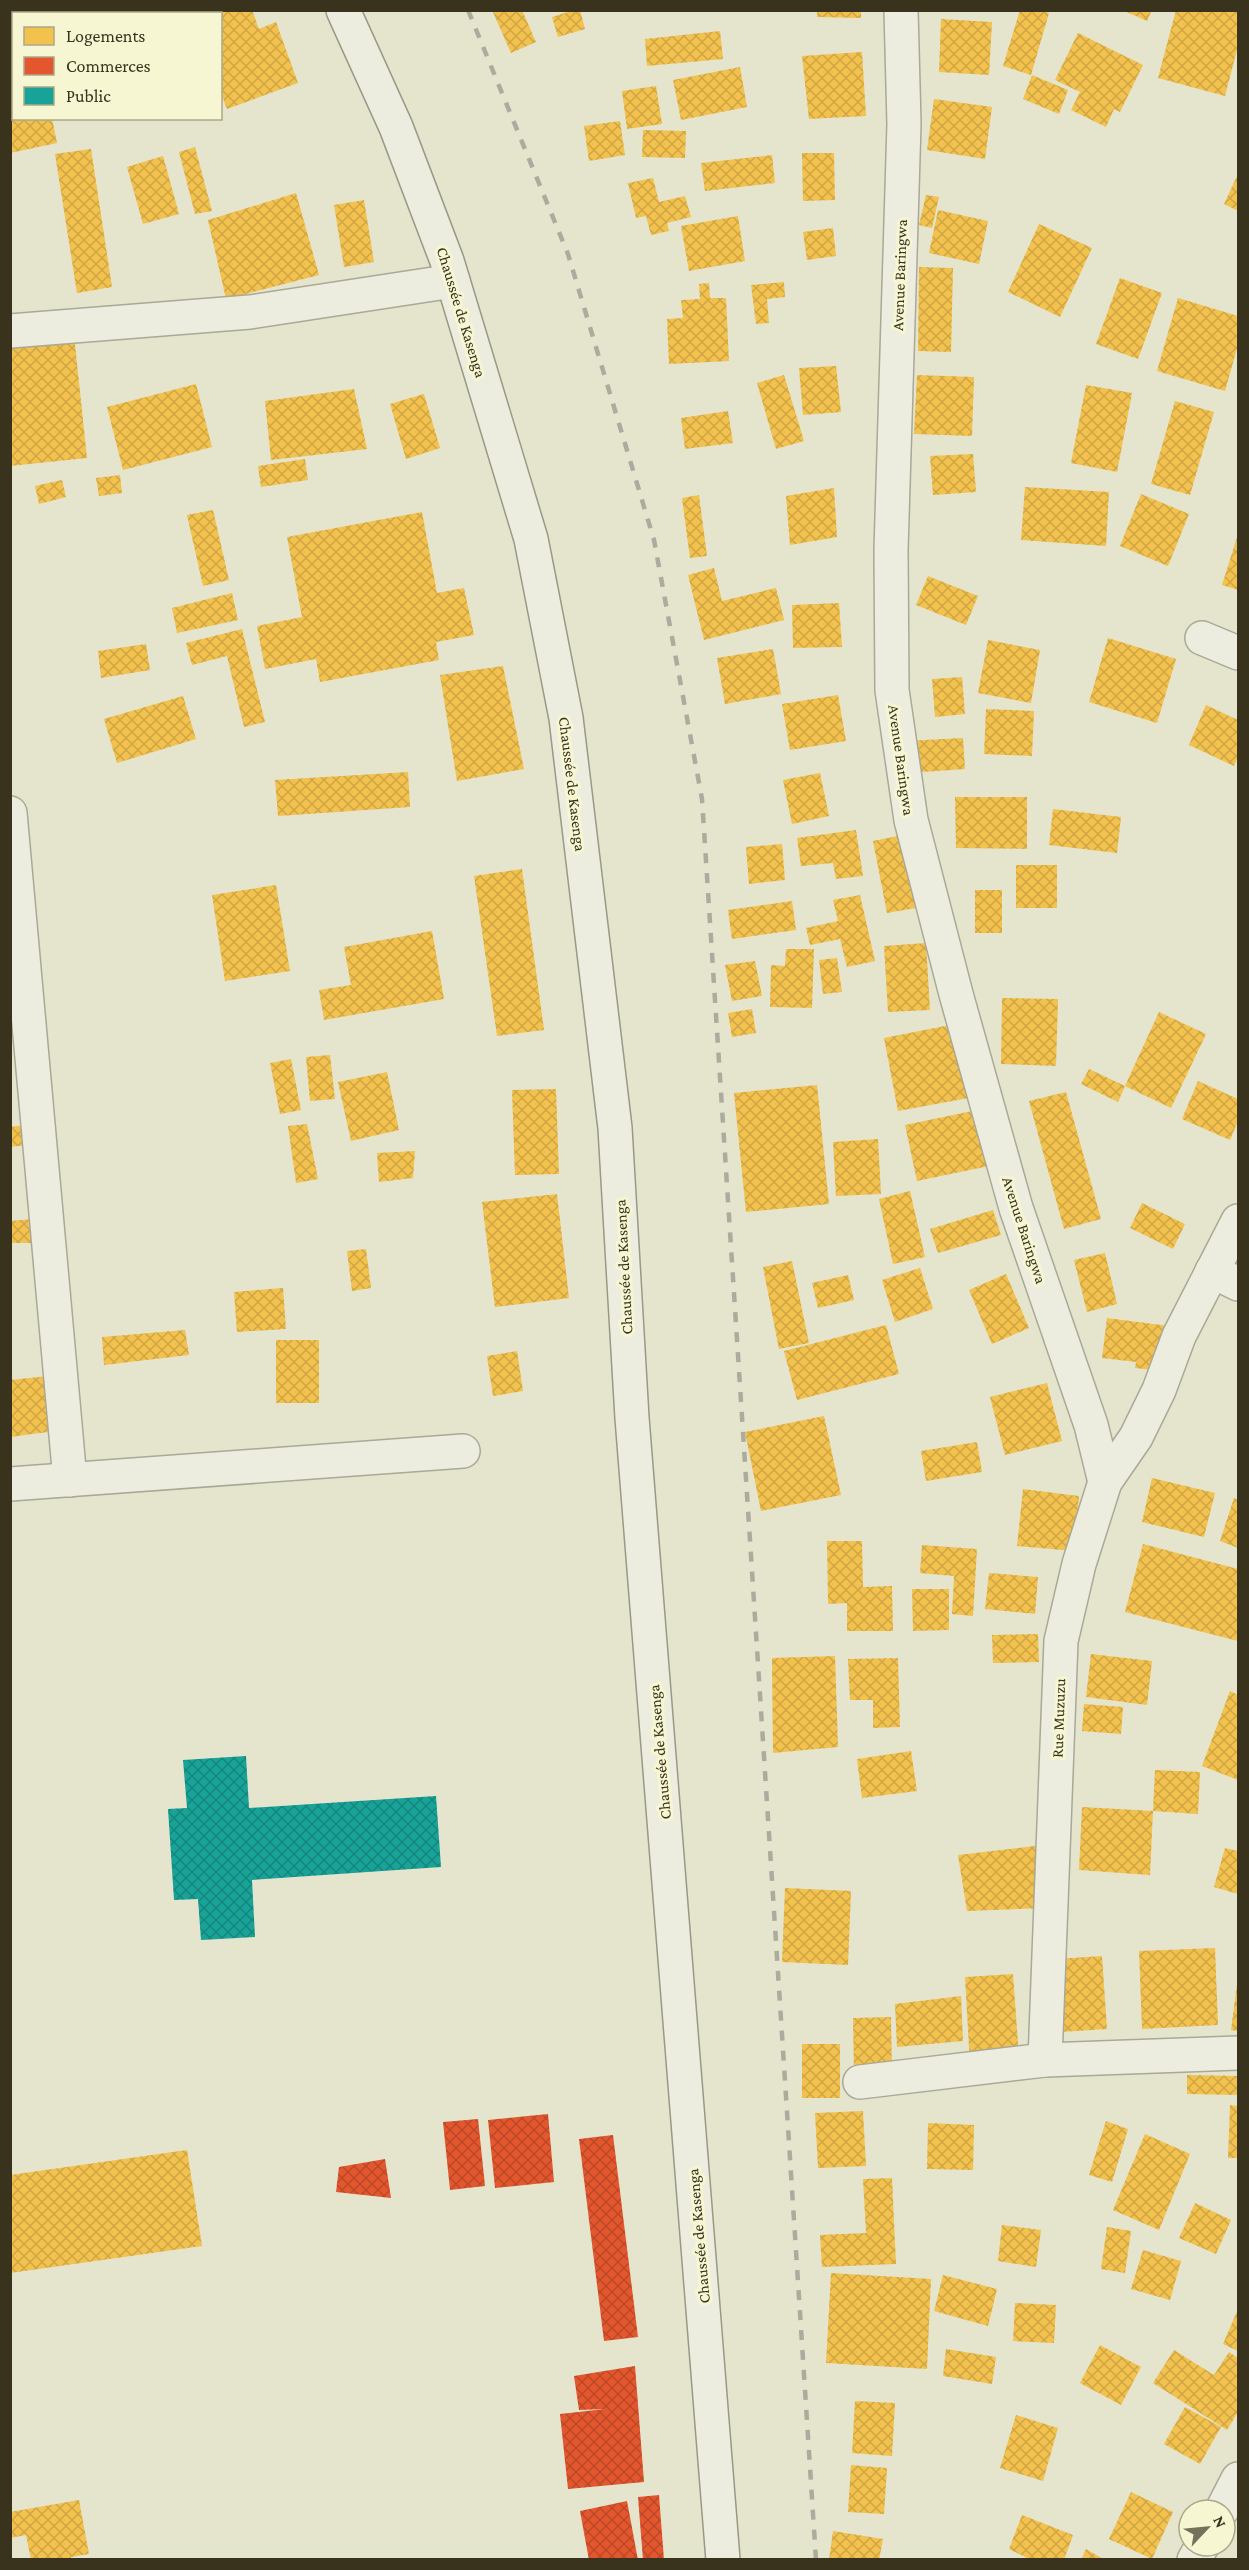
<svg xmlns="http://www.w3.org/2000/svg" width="1249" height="2570" font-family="'Crimson Pro',serif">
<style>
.homes{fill:url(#homes-cross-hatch)}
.shops{fill:url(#shops-cross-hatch)}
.public{fill:url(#public-cross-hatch)}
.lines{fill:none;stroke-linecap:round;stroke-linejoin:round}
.street-casing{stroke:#aaa896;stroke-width:36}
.secondary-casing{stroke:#9a9886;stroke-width:36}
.street{stroke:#ededdf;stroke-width:33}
.secondary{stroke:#ededdf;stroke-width:33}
.rail{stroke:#acab9e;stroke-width:4.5;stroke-dasharray:10 10;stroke-linecap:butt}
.labels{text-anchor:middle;stroke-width:6;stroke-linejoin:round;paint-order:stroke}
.street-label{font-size:16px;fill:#39331e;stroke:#f6f6d2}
</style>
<defs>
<pattern id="homes-cross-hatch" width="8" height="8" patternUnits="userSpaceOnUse" patternTransform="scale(1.5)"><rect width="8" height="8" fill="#f2c14e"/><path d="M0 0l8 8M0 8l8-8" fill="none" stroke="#d0a644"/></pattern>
<pattern id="shops-cross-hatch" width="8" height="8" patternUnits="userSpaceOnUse" patternTransform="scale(1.5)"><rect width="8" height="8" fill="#e4572e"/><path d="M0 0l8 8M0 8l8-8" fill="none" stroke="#ba4927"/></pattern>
<pattern id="public-cross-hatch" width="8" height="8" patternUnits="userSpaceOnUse" patternTransform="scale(1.5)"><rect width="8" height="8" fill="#17a398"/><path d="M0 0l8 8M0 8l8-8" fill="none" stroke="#16857b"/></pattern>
</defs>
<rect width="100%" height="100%" fill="#e5e5cd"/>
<g class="homes">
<polygon points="10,10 30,10 31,14 14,14 14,118 52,118 57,143 10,153"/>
<polygon points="195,10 252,10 259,29 276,22 298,83 227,109 220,91 220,14 196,14"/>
<polygon points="492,10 522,10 536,42 511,53"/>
<polygon points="574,10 580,10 585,29 558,37 552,17"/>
<polygon points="817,10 861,10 861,18 817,17"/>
<polygon points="1020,10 1040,10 1049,13 1031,75 1003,66"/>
<polygon points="1122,10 1152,10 1147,21"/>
<polygon points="1176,10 1238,10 1238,46 1225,96 1158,78"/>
<polygon points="941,19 992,22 989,75 939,72"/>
<polygon points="720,31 723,59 647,66 645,39"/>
<polygon points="1078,33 1143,65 1120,112 1114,109 1106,127 1071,110 1080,92 1055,80"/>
<polygon points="862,52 866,116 809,119 802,56"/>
<polygon points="740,67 747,107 681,120 673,80"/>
<polygon points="1032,75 1068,90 1059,114 1023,99"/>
<polygon points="656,86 662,124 627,129 622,91"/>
<polygon points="934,99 992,107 985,159 927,150"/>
<polygon points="620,121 625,155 589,161 584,126"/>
<polygon points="643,130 686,131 685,158 642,157"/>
<polygon points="195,147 212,211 195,214 179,152"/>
<polygon points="91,149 112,287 77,293 55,154"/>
<polygon points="802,153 834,153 835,200 803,201"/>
<polygon points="772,155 775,183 705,191 701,163"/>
<polygon points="163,156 179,214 143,224 127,167"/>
<polygon points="1238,174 1238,211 1224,204"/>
<polygon points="653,178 659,202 685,196 691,217 667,223 669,231 651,235 646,216 636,218 628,183"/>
<polygon points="296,193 319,275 226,299 208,220"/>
<polygon points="926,195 939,197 932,228 919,225"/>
<polygon points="364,200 374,262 344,267 334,205"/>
<polygon points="938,210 988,221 979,264 929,253"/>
<polygon points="738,216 745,261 689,271 681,226"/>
<polygon points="1039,224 1092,248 1060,317 1008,292"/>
<polygon points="833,228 836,256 807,260 803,232"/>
<polygon points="919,267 953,268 951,352 918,351"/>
<polygon points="1120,278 1162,293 1138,359 1096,344"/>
<polygon points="784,282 785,297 767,299 769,323 756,324 751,285"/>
<polygon points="709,283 710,298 726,298 729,361 669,364 667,319 683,318 681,300 700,299 699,284"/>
<polygon points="1178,298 1238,316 1238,345 1225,391 1157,371"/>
<polygon points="74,335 87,458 10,466 10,342"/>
<polygon points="836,366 841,412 803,415 799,368"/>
<polygon points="784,375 804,441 776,449 757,383"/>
<polygon points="917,375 974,377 972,436 914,434"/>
<polygon points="196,384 212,447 123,470 107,407"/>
<polygon points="1086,385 1132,393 1117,472 1071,463"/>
<polygon points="354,389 367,449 271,460 265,401"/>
<polygon points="424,394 440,448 406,459 390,404"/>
<polygon points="1175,401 1214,412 1190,495 1151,484"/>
<polygon points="728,411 733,443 685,449 681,418"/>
<polygon points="973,454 976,492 933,495 930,456"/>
<polygon points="305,459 308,480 261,487 258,466"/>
<polygon points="120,475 122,493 99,496 96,478"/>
<polygon points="62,480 66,497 39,504 35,486"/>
<polygon points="1025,487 1109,492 1106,546 1021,540"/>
<polygon points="834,488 837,537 790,545 786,496"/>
<polygon points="1141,494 1189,514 1168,566 1120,546"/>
<polygon points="699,495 707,556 690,558 682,498"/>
<polygon points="213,510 229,580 203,586 187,515"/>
<polygon points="422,512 437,593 464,588 474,635 436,642 439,660 320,682 316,659 265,669 257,626 302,617 287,537"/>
<polygon points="1238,534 1238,590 1222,585"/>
<polygon points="714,568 722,601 776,588 784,620 704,640 688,575"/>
<polygon points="928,576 978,596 966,625 916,605"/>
<polygon points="232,593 238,620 177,633 172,608"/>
<polygon points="839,603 842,647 793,648 792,605"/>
<polygon points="242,629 265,722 244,727 227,656 192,665 186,643"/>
<polygon points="1108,638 1176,659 1157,723 1089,702"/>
<polygon points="988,640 1040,650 1031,703 978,693"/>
<polygon points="146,644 150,670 101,678 98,651"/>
<polygon points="773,649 781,694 725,704 717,658"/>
<polygon points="503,666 524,769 457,781 440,675"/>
<polygon points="962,677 965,714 935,717 932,679"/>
<polygon points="838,695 846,741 790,750 782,704"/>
<polygon points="183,696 196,739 117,763 104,719"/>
<polygon points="1206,705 1238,720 1238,757 1234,766 1189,745"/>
<polygon points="986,709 1034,711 1032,756 984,754"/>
<polygon points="963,738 965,769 908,773 906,741"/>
<polygon points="408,772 410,807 278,816 275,780"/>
<polygon points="820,773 829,816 792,824 783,780"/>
<polygon points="955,797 1027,797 1027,849 956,848"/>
<polygon points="1053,809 1121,817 1117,853 1049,845"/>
<polygon points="856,830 863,876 836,879 833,863 801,866 797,838"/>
<polygon points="903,835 916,908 887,913 873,841"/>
<polygon points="782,844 785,880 749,884 746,847"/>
<rect x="1016" y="865" width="41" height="43"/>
<polygon points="522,869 544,1030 497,1036 474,876"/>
<polygon points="276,885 290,971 225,981 212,895"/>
<rect x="975" y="890" width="27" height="43"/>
<polygon points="860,895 875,961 847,967 840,939 810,945 806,928 838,921 833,900"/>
<polygon points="792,901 796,930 732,939 728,910"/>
<polygon points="432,931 444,999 324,1020 319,990 351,985 344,947"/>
<polygon points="926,943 930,1010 888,1012 884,946"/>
<polygon points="786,949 814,949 812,1008 770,1007 771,965 785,966"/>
<polygon points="837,958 842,992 823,994 819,960"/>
<polygon points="755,961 762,996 732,1001 725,965"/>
<polygon points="1002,998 1058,999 1056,1066 1001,1064"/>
<polygon points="752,1009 756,1033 732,1037 728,1013"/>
<polygon points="1159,1012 1206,1034 1171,1108 1125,1086 1118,1102 1081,1084 1089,1069 1125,1086"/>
<polygon points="960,1023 974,1097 898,1111 884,1038"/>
<polygon points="330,1055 335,1099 310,1101 306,1057"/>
<polygon points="291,1059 301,1110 280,1114 270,1063"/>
<polygon points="387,1072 399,1130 351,1141 338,1082"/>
<polygon points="1198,1081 1238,1099 1238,1121 1230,1140 1182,1119"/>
<polygon points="817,1085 829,1204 746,1212 734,1093"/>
<polygon points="556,1089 559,1174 515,1175 512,1090"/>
<polygon points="1066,1092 1101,1219 1064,1229 1029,1101"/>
<polygon points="977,1110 989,1166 917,1181 905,1125"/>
<polygon points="307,1124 318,1179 296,1183 288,1126"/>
<polygon points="25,1125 27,1145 10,1147 10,1127"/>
<polygon points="878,1139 881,1194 836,1196 833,1142"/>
<polygon points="415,1151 413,1178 379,1182 377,1153"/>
<polygon points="910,1191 925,1257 893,1264 879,1199"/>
<polygon points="557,1194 569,1298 495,1307 482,1202"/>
<polygon points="1142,1203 1185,1224 1173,1249 1130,1228"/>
<polygon points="993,1210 1001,1235 938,1253 930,1229"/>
<polygon points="33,1219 33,1243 10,1243 10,1221"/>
<polygon points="366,1249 371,1288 352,1291 347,1251"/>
<polygon points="1105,1253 1117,1304 1087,1312 1074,1260"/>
<polygon points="792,1261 809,1343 779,1349 763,1267"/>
<polygon points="920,1268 933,1309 895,1322 882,1280"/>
<polygon points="1006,1274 1029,1328 992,1344 969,1290"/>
<polygon points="848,1275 854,1300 818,1308 812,1283"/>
<polygon points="283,1288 286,1329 237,1332 234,1292"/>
<polygon points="1107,1318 1169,1326 1163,1371 1135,1368 1136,1362 1102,1358"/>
<polygon points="886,1325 899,1374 797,1400 784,1351"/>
<polygon points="185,1330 189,1355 104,1365 102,1337"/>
<rect x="276" y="1340" width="43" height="63"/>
<polygon points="517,1351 523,1391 493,1396 487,1356"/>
<polygon points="48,1376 55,1431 10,1437 10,1380"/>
<polygon points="1047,1383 1062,1441 1005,1455 990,1397"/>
<polygon points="824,1416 841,1495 761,1511 745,1432"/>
<polygon points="977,1442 982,1472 926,1481 921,1451"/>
<polygon points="1152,1478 1215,1493 1204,1537 1142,1522"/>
<polygon points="1023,1489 1079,1496 1074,1551 1017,1546"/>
<polygon points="1234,1498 1238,1500 1238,1548 1220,1541"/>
<polygon points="827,1541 862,1541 863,1587 892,1586 893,1631 847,1631 847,1603 828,1604"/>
<polygon points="1143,1544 1238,1569 1238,1641 1125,1612"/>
<polygon points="922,1545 977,1549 973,1616 952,1614 954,1576 920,1573"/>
<polygon points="989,1573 1038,1577 1035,1614 985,1609"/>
<polygon points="912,1589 949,1589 949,1630 913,1631"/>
<polygon points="1038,1634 1039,1662 993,1663 992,1635"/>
<polygon points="1091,1654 1152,1661 1147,1705 1086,1697"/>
<polygon points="835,1656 838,1747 773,1753 772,1658"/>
<polygon points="898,1658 900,1727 873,1728 873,1700 850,1700 848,1659"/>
<polygon points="1230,1691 1238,1695 1238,1780 1202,1766"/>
<polygon points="1084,1704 1123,1707 1121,1734 1082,1731"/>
<polygon points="911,1751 917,1791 862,1798 857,1759"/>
<polygon points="1155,1770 1200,1772 1198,1814 1153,1811"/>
<polygon points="1082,1807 1153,1811 1150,1875 1079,1870"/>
<polygon points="1035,1846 1044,1908 967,1911 958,1855"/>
<polygon points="1225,1848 1238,1851 1238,1894 1214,1887"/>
<polygon points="785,1888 851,1891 848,1965 782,1962"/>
<polygon points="1215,1948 1218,2025 1142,2029 1139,1951"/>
<polygon points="1102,1956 1107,2029 1061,2032 1056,1959"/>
<polygon points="1013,1974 1019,2057 970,2065 965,1977"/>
<polygon points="1237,1984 1238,1984 1238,2031 1231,2030"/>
<polygon points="961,1996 963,2041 897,2047 895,2004"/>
<polygon points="891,2017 892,2073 854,2073 853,2018"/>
<rect x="802" y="2044" width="38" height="54"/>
<polygon points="1187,2075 1238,2076 1238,2095 1187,2094"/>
<polygon points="1230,2105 1238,2106 1238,2158 1228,2158"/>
<polygon points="863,2111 866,2166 818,2168 815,2113"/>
<polygon points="1106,2121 1128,2129 1112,2182 1089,2175"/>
<polygon points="928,2123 974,2125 973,2170 927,2169"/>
<polygon points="1145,2134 1190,2154 1159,2230 1113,2210"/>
<polygon points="187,2150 202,2246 10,2273 10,2175"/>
<polygon points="892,2178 896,2264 822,2267 820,2235 866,2233 863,2179"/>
<polygon points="1195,2203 1231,2220 1216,2254 1179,2238"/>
<polygon points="1002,2225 1041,2230 1036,2267 998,2261"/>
<polygon points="1107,2227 1131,2231 1125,2273 1101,2269"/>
<polygon points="1143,2250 1181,2261 1170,2300 1131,2289"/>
<polygon points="831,2273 931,2279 927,2369 826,2363"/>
<polygon points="943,2275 997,2289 988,2326 934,2311"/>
<polygon points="1015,2303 1056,2305 1054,2343 1013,2341"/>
<polygon points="1238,2309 1238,2351 1223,2344"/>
<polygon points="1100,2345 1141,2367 1121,2405 1080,2383"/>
<polygon points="946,2349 996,2357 992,2384 943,2376"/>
<polygon points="1174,2350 1214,2375 1229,2352 1238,2358 1238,2412 1227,2430 1153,2383"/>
<polygon points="855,2401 895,2403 892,2456 852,2453"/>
<polygon points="1185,2407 1221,2427 1200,2464 1164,2444"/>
<polygon points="1016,2415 1058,2428 1043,2481 1000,2468"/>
<polygon points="851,2465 887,2468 884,2514 848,2512"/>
<polygon points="1131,2492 1173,2512 1152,2559 1109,2539"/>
<polygon points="79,2500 89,2554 71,2557 71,2560 31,2560 26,2535 10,2538 10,2512"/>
<polygon points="1022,2515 1073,2535 1064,2560 1031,2560 1009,2549"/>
<polygon points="833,2531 883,2539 879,2560 829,2560"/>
<polygon points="1086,2549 1105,2560 1081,2560"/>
</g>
<g class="shops">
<polygon points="548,2114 554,2182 495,2188 488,2120"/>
<polygon points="478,2119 485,2186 450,2190 443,2122"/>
<polygon points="613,2135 638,2337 604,2341 579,2139"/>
<polygon points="385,2159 391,2198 336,2192 339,2167"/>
<polygon points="635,2366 644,2482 568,2489 560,2414 605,2409 579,2410 574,2376"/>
<polygon points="659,2495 664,2560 643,2560 638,2497"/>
<polygon points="627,2501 638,2560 589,2560 580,2511"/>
</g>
<polygon class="public" points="246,1756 249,1808 436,1796 441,1867 252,1880 255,1937 201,1940 198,1899 174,1900 168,1809 187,1808 183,1760"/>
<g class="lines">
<g class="street-casing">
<g id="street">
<polyline points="901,10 904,124 891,550 892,690 911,820 956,994 1016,1208 1091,1425 1105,1482"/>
<polyline points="10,331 250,312 453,281"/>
<polyline points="1202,638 1238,653"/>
<polyline points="10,813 70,1480"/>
<polyline points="1212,1271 1238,1284"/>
<polyline points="10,1484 463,1451"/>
<polyline points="1045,2060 1061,1641 1079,1564 1105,1482 1136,1437 1159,1390 1179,1336 1238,1221"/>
<polyline points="860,2082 1045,2060 1238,2053"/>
<polyline points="1222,2510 1238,2479"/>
<polyline points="1194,2560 1202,2546"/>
</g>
</g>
<g class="secondary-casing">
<polyline id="secondary" points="343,10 396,127 447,261 531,539 566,718 615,1128 632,1418 723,2560"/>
</g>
<use href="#street" class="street"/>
<use href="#secondary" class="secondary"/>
<polyline class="rail" points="468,10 568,254 654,540 702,799 816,2560"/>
</g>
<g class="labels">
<g class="street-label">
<text transform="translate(899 275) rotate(-88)" y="6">Avenue Baringwa</text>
<text transform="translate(462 312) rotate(73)" y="6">Chaussée de Kasenga</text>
<text transform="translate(902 760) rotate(82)" y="6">Avenue Baringwa</text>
<text transform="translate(573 784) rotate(83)" y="6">Chaussée de Kasenga</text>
<text transform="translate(1025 1230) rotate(72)" y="6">Avenue Baringwa</text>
<text transform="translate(623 1267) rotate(-93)" y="6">Chaussée de Kasenga</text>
<text transform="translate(1058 1718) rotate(-88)" y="6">Rue Muzuzu</text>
<text transform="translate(659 1752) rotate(-95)" y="6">Chaussée de Kasenga</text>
<text transform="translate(698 2236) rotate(-95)" y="6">Chaussée de Kasenga</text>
</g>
</g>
<rect width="1249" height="2570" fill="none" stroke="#39331e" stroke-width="24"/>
<rect x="12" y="12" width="210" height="108" fill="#f6f6d2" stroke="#aaa88a" stroke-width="1.5"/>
<rect x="24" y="27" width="30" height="18" fill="#f2c14e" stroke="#aaa88a" stroke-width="1.5"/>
<text x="66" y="42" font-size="18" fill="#39331e">Logements</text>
<rect x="24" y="57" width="30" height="18" fill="#e4572e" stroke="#aaa88a" stroke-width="1.5"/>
<text x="66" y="72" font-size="18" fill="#39331e">Commerces</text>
<rect x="24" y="87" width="30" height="18" fill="#17a398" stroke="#aaa88a" stroke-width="1.5"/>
<text x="66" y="102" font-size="18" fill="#39331e">Public</text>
<g transform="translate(1207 2528) rotate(64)"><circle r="28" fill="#f6f6d2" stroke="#aaa88a" stroke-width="1.5"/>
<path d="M0-4.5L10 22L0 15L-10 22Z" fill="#75715b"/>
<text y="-9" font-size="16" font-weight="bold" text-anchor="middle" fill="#39331e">N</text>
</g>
</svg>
